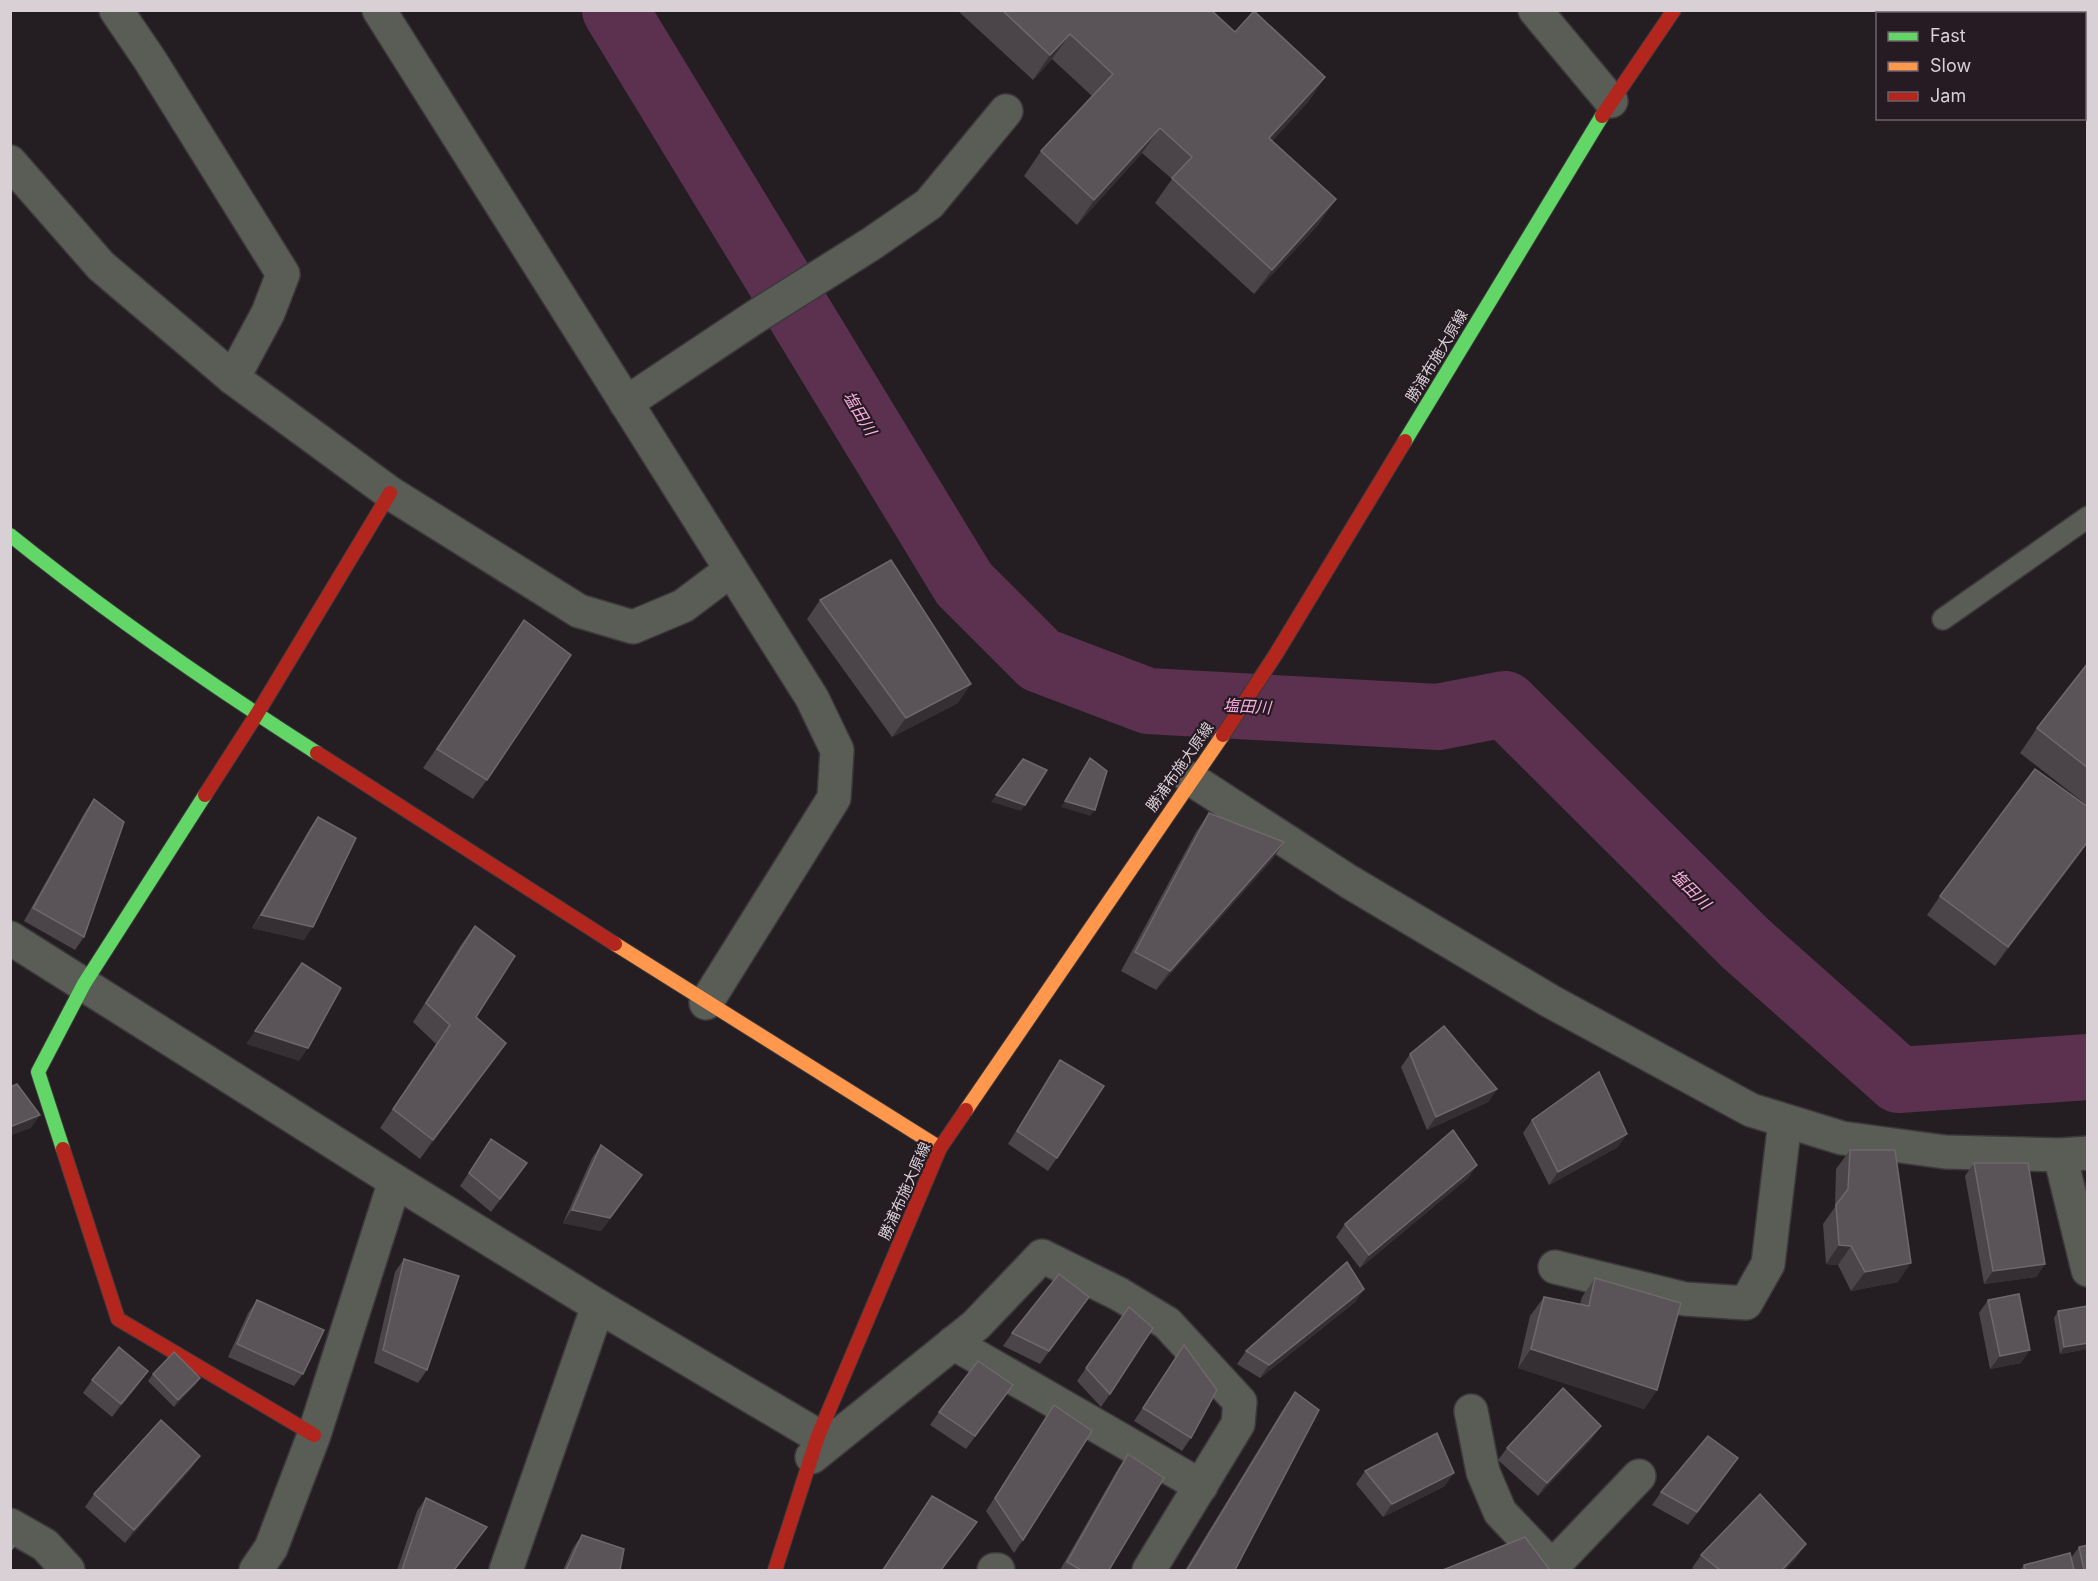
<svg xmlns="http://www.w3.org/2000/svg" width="2098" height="1581" font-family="Inter,'Noto Sans JP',sans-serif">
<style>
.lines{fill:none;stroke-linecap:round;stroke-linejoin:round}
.river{stroke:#5c304f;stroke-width:66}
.lane-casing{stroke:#3c383b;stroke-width:24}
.street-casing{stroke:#3c383b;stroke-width:36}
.fast-casing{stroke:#3c383b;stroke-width:16}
.slow-casing{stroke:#3c383b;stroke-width:16}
.jam-casing{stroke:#3c383b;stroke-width:16}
.lane{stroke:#5a5c56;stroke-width:21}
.street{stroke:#5a5c56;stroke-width:33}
.fast{stroke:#63d668;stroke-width:14}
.slow{stroke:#ff974d;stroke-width:14}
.jam{stroke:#b3261e;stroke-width:14}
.wall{fill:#4b4549}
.shaded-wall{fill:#352f33}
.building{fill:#5a5458;stroke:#6e686b;stroke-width:1.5}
.labels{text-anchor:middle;stroke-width:4.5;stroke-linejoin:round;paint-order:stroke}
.street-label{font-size:15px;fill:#d8d0d5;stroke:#271b23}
.water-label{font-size:16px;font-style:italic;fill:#fbade1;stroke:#271b23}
</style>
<rect width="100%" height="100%" fill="#241e22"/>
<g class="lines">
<polyline class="river" points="615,10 964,584 1040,660 1148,701 1438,717 1505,704 1745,943 1899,1080 2088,1067"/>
<g class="lane-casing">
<polyline id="lane" points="1943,619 2088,517"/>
</g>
<g class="street-casing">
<g id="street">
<polyline points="116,10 150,60 283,274 268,313 233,378"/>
<polyline points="379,10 812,698 837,750 834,798 706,1003"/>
<polyline points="1535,10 1611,101"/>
<polyline points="10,162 101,266 233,378 390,493 579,611 633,627 683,606 731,570"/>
<polyline points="626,403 755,317 871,244 929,204 1006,111"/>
<polyline points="1191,779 1348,881 1550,1001 1751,1110 1842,1138 1945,1152 2060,1155 2088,1153"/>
<polyline points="10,938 395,1181 598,1306 818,1436"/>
<polyline points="2060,1155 2088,1270"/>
<polyline points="1555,1267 1685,1299 1746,1303 1768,1264 1785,1121"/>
<polyline points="953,1343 1201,1486"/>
<polyline points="1471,1411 1483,1472 1500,1512 1555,1570"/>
<polyline points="812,1457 976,1325 1042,1256 1119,1294 1167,1323 1240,1402 1238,1424 1149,1570"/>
<polyline points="10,1525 45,1545 68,1570"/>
<polyline points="1552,1567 1639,1476"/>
<polyline points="256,1570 271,1548 314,1435 395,1181"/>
<polyline points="506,1570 598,1306"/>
<polyline points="994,1570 998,1570"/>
</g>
</g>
<g class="fast-casing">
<g id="fast">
<polyline points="1405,441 1602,116"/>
<path d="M10,535C108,614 211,685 317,753"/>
<polyline points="63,1149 38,1072 84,984 205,795"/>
</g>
</g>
<g class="slow-casing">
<g id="slow">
<polyline points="615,944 940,1148"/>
<polyline points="966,1110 1223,735"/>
</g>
</g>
<g class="jam-casing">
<g id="jam">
<polyline points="1602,116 1674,10"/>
<polyline points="1223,735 1276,654 1405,441"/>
<polyline points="317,753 615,944"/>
<polyline points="205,795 257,714 390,493"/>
<polyline points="63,1149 118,1319 314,1435"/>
<polyline points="775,1570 818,1436 940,1148 966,1110"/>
</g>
</g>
<use href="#lane" class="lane"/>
<use href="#street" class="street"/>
<use href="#fast" class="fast"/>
<use href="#slow" class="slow"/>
<use href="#jam" class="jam"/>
</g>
<g class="wall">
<polygon points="957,10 1211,10 1235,32 1325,77 1308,102 1272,141 1319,224 1254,294 1155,203 1172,179 1142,153 1077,225 1024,176 1041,151 1092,96 1052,59 1033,80"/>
<polygon points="820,600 958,703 892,737 807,619"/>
<polygon points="511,639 487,780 473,799 423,768"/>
<polygon points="2088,663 2088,806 2020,753 2037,728"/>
<polygon points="94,799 84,937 75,950 24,921 85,812"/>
<polygon points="2088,807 2088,843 1995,966 1927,915 1940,896"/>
<polygon points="1209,813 1284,842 1271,861 1156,990 1121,971 1196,832"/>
<polygon points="318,817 304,940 252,928 309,830"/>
<polygon points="475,926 476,1017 506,1043 420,1159 380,1128 436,1044 413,1022 461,945"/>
<polygon points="1410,1054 1497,1089 1488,1102 1427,1130 1401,1067"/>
<polygon points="1060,1060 1057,1158 1048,1171 1008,1144 1051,1073"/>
<polygon points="1532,1120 1618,1147 1549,1185 1523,1133"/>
<polygon points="491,1139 518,1176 491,1212 460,1186"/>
<polygon points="601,1145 642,1175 601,1231 563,1223 592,1158"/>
<polygon points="1850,1150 1898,1282 1851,1291 1838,1265 1826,1264 1823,1224 1835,1207 1836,1169"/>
<polygon points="1974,1163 2045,1264 2036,1277 1984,1284 1965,1176"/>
<polygon points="1477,1165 1468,1178 1360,1268 1336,1237 1345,1224"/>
<polygon points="404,1259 427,1370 418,1383 374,1363 395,1272"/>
<polygon points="1595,1278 1657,1390 1644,1409 1518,1368 1530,1316 1544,1297 1580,1304 1582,1297"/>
<polygon points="1364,1289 1355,1302 1260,1378 1237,1364 1246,1351"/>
<polygon points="1089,1297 1040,1364 1003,1346 1012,1333"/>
<polygon points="257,1300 303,1374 294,1386 228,1357 248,1313"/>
<polygon points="1988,1300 2021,1363 1990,1369 1979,1313"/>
<polygon points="2088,1306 2088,1349 2060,1354 2054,1318 2058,1311"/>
<polygon points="1129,1307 1110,1394 1101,1407 1077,1381"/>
<polygon points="1184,1345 1191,1438 1182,1451 1134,1421"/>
<polygon points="153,1374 200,1378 196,1384 174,1407 148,1381"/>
<polygon points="92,1380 139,1384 112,1417 83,1393"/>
<polygon points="1295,1392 1235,1570 1185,1570 1282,1411"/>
<polygon points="1004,1398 966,1449 930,1425 939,1412"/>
<polygon points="1054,1405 1023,1540 1014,1553 986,1511"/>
<polygon points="1592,1439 1538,1496 1498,1460 1507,1448"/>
<polygon points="1128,1454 1109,1570 1060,1570 1119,1467"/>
<polygon points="191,1469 125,1543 85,1507 94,1494"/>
<polygon points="1365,1471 1445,1486 1383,1517 1356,1484"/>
<polygon points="1729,1471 1688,1525 1652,1505 1661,1492"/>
<polygon points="932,1496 942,1570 882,1570 919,1515"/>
<polygon points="426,1498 478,1540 455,1570 397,1570 417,1511"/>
<polygon points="582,1535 620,1570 563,1570 573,1548"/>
<polygon points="2079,1547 2088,1570 2020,1570 2024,1565 2071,1558"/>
<polygon points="1701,1555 1797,1557 1785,1570 1695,1570 1692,1568"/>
</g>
<g class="shaded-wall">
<polygon points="1070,34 1052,59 1033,80 1050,55"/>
<polygon points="1325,77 1308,102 1252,163 1269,138"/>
<polygon points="1160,128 1142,153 1077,225 1094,200"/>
<polygon points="1336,199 1319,224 1254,294 1272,270"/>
<polygon points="971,684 958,703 892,737 906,718"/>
<polygon points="996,795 1025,805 1021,811 991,802"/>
<polygon points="1065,801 1095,810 1090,816 1061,807"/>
<polygon points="2088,841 2088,843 1995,966 2008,947"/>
<polygon points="1284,842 1271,861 1156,990 1170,971"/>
<polygon points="261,915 313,927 304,940 252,928"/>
<polygon points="255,1031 308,1048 299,1061 246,1044"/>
<polygon points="506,1043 493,1062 420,1159 433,1140"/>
<polygon points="1497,1089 1488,1102 1427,1130 1436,1117"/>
<polygon points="40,1115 31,1128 10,1136 10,1127"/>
<polygon points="1627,1134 1618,1147 1549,1185 1558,1172"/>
<polygon points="1477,1165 1468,1178 1360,1268 1369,1255"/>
<polygon points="642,1175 601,1231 563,1223 572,1210"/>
<polygon points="1839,1245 1851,1246 1838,1265 1826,1264"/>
<polygon points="1911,1263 1898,1282 1851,1291 1865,1272"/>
<polygon points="2045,1264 2036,1277 1984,1284 1993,1271"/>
<polygon points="1364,1289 1355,1302 1260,1378 1269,1365"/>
<polygon points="2088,1343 2088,1349 2060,1354 2064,1347"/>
<polygon points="1531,1349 1657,1390 1644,1409 1518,1368"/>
<polygon points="2030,1350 2021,1363 1990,1369 2000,1356"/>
<polygon points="148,1371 139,1384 112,1417 121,1404"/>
<polygon points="200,1378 196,1384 174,1407 178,1400"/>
<polygon points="1601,1426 1592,1439 1538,1496 1547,1483"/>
<polygon points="200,1456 191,1469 125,1543 134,1530"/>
<polygon points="1454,1473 1445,1486 1383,1517 1392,1504"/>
<polygon points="1806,1544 1797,1557 1785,1570 1782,1570"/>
</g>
<g class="building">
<polygon points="1002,10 1211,10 1235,32 1254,11 1325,77 1269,138 1336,199 1272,270 1172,178 1192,157 1160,128 1094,200 1041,151 1113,74 1070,34 1050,55"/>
<polygon points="891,560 971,684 906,718 820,600"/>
<polygon points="524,620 571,655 487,780 437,749"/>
<polygon points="2088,663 2088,768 2037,728"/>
<polygon points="1090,758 1107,771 1095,810 1065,801"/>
<polygon points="1023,759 1047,770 1025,805 996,795"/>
<polygon points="2035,769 2088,807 2088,841 2008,947 1940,896"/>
<polygon points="94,799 124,822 84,937 33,908"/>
<polygon points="1209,813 1284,842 1170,971 1135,952"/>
<polygon points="318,817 356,838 313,927 261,915"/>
<polygon points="475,926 515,956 476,1017 506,1043 433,1140 393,1109 450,1025 426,1003"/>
<polygon points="302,963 341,988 308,1048 255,1031"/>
<polygon points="1444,1026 1497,1089 1436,1117 1410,1054"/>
<polygon points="1060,1060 1104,1086 1057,1158 1017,1131"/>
<polygon points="1599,1072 1627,1134 1558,1172 1532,1120"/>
<polygon points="17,1084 40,1115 10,1127 10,1087"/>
<polygon points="1453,1130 1477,1165 1369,1255 1345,1224"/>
<polygon points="491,1139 527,1163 500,1199 469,1173"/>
<polygon points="601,1145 642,1175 610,1218 572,1210"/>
<polygon points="1850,1150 1895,1150 1911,1263 1865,1272 1851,1246 1839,1245 1836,1205 1848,1189"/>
<polygon points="1974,1163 2028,1163 2045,1264 1993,1271"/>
<polygon points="404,1259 459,1276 427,1370 383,1350"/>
<polygon points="1347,1262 1364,1289 1269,1365 1246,1351"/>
<polygon points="1059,1274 1089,1297 1049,1351 1012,1333"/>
<polygon points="1595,1278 1681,1303 1657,1390 1531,1349 1544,1297 1589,1306"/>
<polygon points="2019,1294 2030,1350 2000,1356 1988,1300"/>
<polygon points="257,1300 324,1330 303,1374 237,1344"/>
<polygon points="2088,1306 2088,1343 2064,1347 2058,1311"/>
<polygon points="1129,1307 1153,1328 1110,1394 1086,1368"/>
<polygon points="1184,1345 1217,1390 1191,1438 1143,1408"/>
<polygon points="119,1347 148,1371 121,1404 92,1380"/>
<polygon points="174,1352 200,1378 178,1400 153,1374"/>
<polygon points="978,1361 1013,1385 975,1436 939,1412"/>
<polygon points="1563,1388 1601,1426 1547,1483 1507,1448"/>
<polygon points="1295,1392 1319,1410 1235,1570 1187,1570"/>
<polygon points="1054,1405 1092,1431 1023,1540 995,1498"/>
<polygon points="161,1420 200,1456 134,1530 94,1494"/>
<polygon points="1437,1433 1454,1473 1392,1504 1365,1471"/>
<polygon points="1708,1436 1738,1458 1697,1512 1661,1492"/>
<polygon points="1128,1454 1164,1478 1109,1570 1081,1570 1067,1562"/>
<polygon points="1760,1494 1806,1544 1782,1570 1720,1570 1701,1555"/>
<polygon points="932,1496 977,1522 941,1570 883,1570"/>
<polygon points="426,1498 487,1527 454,1570 402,1570"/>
<polygon points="582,1535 624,1549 620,1570 566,1570"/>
<polygon points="1525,1537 1550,1570 1443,1570"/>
<polygon points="10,1544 14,1546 10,1552"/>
<polygon points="2088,1545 2088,1570 2084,1570 2079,1547"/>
<polygon points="2070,1553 2074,1570 2025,1570 2024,1565"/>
</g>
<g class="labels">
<g class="street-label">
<text transform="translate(1437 356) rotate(-59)" y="5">勝浦布施大原線</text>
<text transform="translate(1180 767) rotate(-55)" y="5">勝浦布施大原線</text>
<text transform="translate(905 1191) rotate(-66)" y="5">勝浦布施大原線</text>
</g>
<g class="water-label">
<text transform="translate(860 413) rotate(59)" y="6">塩田川</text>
<text transform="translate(1247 706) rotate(3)" y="6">塩田川</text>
<text transform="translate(1691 889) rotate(45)" y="6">塩田川</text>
</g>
</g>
<rect width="2098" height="1581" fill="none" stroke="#d8d0d5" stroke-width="24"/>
<rect x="1876" y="12" width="210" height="108" fill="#271b23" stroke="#6e636a" stroke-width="1.5"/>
<rect x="1888" y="32" width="30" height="9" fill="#63d668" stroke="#6e636a" stroke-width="1.5"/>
<text x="1930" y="42" font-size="18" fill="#d8d0d5">Fast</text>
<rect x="1888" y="62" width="30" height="9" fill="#ff974d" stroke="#6e636a" stroke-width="1.5"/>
<text x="1930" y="72" font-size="18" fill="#d8d0d5">Slow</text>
<rect x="1888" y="92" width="30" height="9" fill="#b3261e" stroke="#6e636a" stroke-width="1.5"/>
<text x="1930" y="102" font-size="18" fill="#d8d0d5">Jam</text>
</svg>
